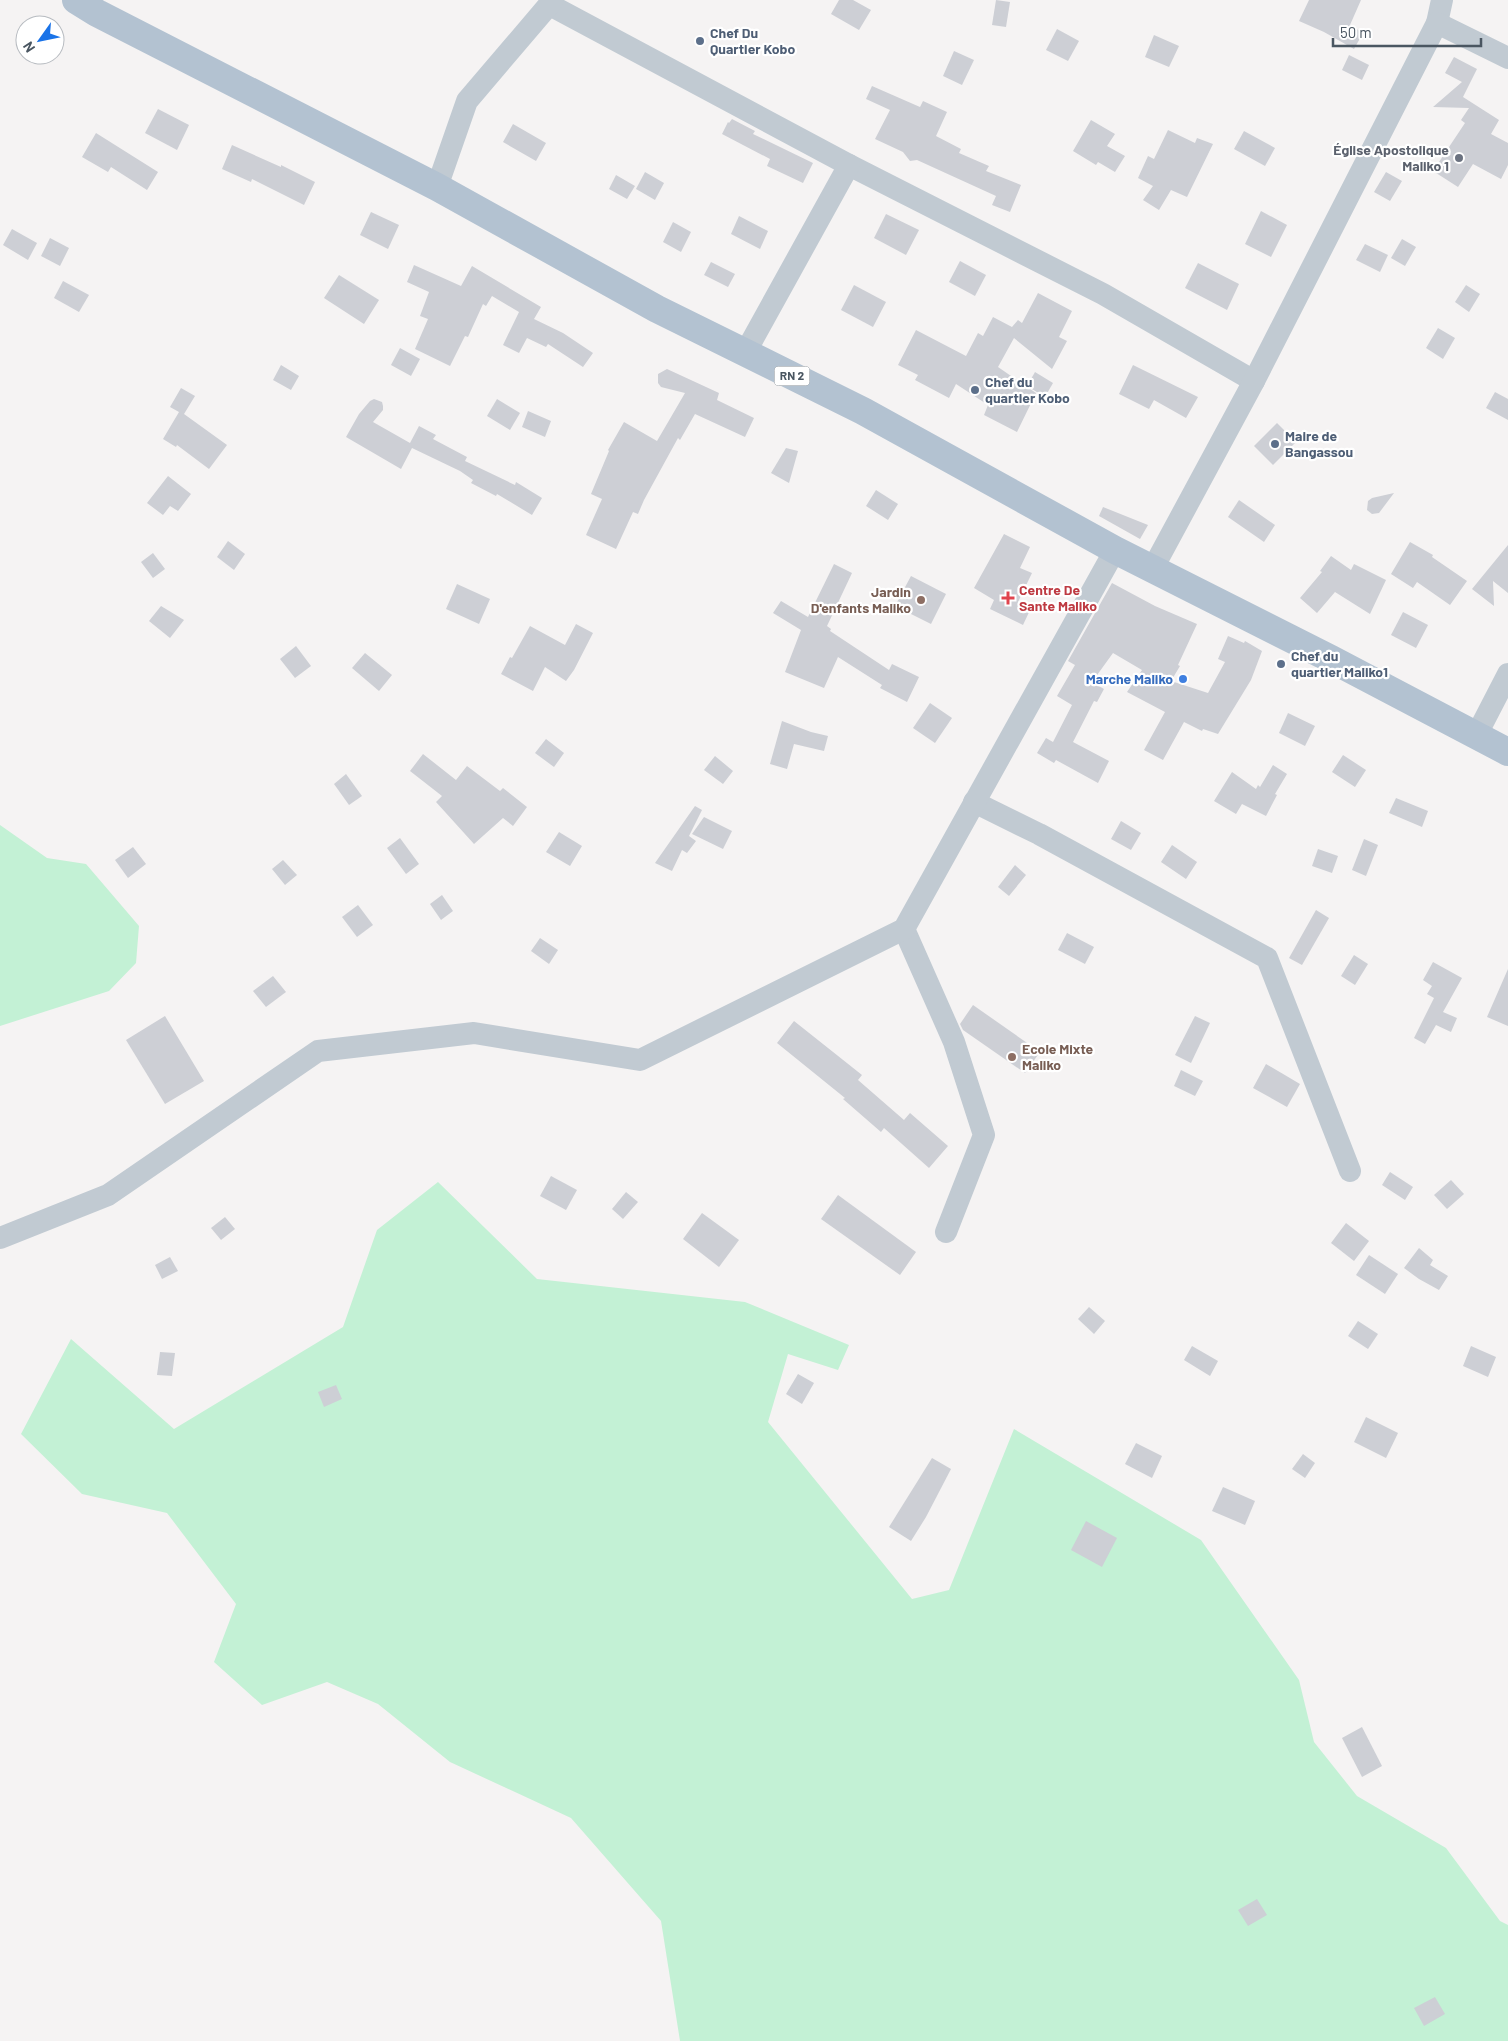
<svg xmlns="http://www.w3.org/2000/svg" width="1508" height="2041" font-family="Barlow,sans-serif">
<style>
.green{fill:#c3f1d5}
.building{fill:#cdcfd5}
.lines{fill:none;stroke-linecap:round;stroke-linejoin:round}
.minor{stroke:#c1cad2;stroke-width:22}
.major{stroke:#b3c2d1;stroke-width:28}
.service-dot{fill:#5c6f8a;stroke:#fff;stroke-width:2}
.worship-dot{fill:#6b7280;stroke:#fff;stroke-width:2}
.health-dot{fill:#e0444e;stroke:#fff;stroke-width:2}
.education-dot{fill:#8d6e63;stroke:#fff;stroke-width:2}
.shop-dot{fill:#3f7fe0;stroke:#fff;stroke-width:2}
.labels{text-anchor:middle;stroke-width:4.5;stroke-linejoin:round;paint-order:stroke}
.shield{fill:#fff;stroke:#808990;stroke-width:1}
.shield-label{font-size:12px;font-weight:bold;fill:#4a5661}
.service-label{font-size:14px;font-weight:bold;fill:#4e5e75;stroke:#fff;text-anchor:start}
.worship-label{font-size:14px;font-weight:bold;fill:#5b616d;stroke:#fff;text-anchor:end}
.health-label{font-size:14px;font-weight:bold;fill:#be3a42;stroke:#fff;text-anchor:start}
.education-label{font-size:14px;font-weight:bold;fill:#785e54;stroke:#fff;text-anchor:end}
.shop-label{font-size:14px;font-weight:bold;fill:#366cbe;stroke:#fff;text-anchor:end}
</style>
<rect width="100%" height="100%" fill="#f5f3f3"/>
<g class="green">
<polygon points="0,825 47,858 86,864 139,926 136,963 109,991 0,1026"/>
<polygon points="438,1182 537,1279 745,1302 849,1345 838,1370 788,1354 768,1422 912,1599 949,1590 1014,1429 1201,1540 1299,1680 1314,1742 1357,1796 1446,1848 1500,1921 1508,1925 1508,2041 680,2041 661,1921 571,1818 450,1762 378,1704 327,1682 262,1705 214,1662 236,1604 167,1513 82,1494 21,1434 71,1339 174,1429 343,1327 377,1230"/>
</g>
<g class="building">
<polygon points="839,0 853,0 871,10 859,30 831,14"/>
<polygon points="996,0 1010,2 1006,27 992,25"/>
<polygon points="1309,0 1361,0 1350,25 1363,33 1354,49 1324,32 1299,21"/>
<polygon points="1057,29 1079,41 1068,61 1046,50"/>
<polygon points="1154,35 1179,46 1169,67 1145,57"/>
<polygon points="954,51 974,60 962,85 943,76"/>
<polygon points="1349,55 1369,65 1362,80 1342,70"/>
<polygon points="1454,57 1477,69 1463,97 1499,120 1491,134 1508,143 1508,165 1501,179 1473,164 1458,187 1433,171 1465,123 1461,120 1469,108 1433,107 1462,82 1445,73"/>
<polygon points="872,86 920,107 923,101 947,112 936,136 961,149 959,153 989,166 986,171 1021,185 1010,212 992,205 996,196 917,160 910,161 903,152 875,139 890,110 866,99"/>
<polygon points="158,109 189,125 177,150 145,133"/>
<polygon points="732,119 755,131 753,134 813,163 803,183 767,166 770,159 722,134 728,122 729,123"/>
<polygon points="1091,120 1115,134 1107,146 1125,156 1115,172 1098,162 1096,165 1073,151"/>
<polygon points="513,124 546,143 536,161 503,142"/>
<polygon points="1168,130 1195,143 1197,138 1213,144 1187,197 1171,190 1159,210 1143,200 1153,186 1138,178 1148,156 1154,159"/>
<polygon points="1244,131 1275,148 1265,166 1234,149"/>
<polygon points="96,133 158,172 147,190 111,167 108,172 82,157"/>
<polygon points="232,145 281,167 281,165 315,182 304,205 252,179 251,182 222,169"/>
<polygon points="645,172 664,183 655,200 636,189"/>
<polygon points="1386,172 1402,181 1390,201 1374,192"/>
<polygon points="616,175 635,186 627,199 609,189"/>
<polygon points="1261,211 1287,225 1271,257 1245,244"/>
<polygon points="371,212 399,225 388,249 360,235"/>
<polygon points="886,214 919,230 906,255 874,238"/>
<polygon points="739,216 768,231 760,249 731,234"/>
<polygon points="673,222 691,232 681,252 663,242"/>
<polygon points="12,229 37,243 28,260 3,245"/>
<polygon points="50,238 69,248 60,266 41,256"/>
<polygon points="1402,239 1416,247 1405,266 1391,258"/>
<polygon points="1365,244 1388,255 1380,272 1356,260"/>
<polygon points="960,261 986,275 975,296 949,282"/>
<polygon points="711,262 735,274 728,287 704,275"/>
<polygon points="1198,263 1239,284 1227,310 1185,288"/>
<polygon points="414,265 461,286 472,266 541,307 534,319 563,333 593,353 583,367 548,344 546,347 527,338 519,353 503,345 519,312 492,296 486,306 483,304 468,337 465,336 450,366 415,349 428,319 420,316 429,292 407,282"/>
<polygon points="339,275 379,300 364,324 324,298"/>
<polygon points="63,281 89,295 79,312 54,298"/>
<polygon points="854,285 886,302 873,327 841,310"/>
<polygon points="1466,285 1480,294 1469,312 1455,302"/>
<polygon points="1038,293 1072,311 1059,337 1067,341 1052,369 1014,338 998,367 1036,393 1017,432 984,415 988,405 956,384 949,398 915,380 918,375 898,365 916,330 966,356 978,333 983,336 993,317 1012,327 1018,320 1022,323"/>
<polygon points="1438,328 1455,338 1443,359 1426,348"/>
<polygon points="400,348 420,359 411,376 391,365"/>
<polygon points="281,365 299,376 291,390 273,380"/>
<polygon points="1133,365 1198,397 1186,418 1154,400 1149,409 1119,394"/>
<polygon points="667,369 719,393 717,400 754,418 745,437 695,414 680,440 678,438 644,500 638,514 633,512 616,549 586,535 602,499 591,494 609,451 608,450 624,422 657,441 685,393 661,387 658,383 658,374"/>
<polygon points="1035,372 1053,383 1045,397 1027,386"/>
<polygon points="181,388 195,396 184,414 227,445 209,469 177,445 176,447 163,439 179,412 170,407"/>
<polygon points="1495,392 1508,399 1508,420 1486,408"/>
<polygon points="374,399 382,402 383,406 383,410 373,422 410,443 419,426 436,435 433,439 467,457 465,461 515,485 516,482 542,498 532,515 497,494 496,496 471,483 473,480 460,471 412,448 401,469 346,437 359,414 370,401"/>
<polygon points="497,399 520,413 510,430 487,416"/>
<polygon points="528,411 551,421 545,437 522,427"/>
<polygon points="1277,423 1296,442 1273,465 1254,446"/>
<polygon points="786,448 798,451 789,483 771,473"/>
<polygon points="168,476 191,494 178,511 170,506 163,515 147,503"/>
<polygon points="876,490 898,504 888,520 866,506"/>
<polygon points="1394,493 1379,513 1372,514 1367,510 1368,501 1372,498"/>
<polygon points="1239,500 1275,525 1264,542 1228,517"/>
<polygon points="1103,507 1148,525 1140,539 1099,516"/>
<polygon points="1004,534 1030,547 1020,568 1032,573 1018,602 1031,608 1023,625 990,609 994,600 974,588"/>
<polygon points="228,541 245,554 234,570 217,557"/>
<polygon points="1410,542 1433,555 1432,557 1467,581 1450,605 1417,582 1413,588 1391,574"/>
<polygon points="1508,545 1508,593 1493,581 1494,606 1472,589"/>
<polygon points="153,553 165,569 153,578 141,562"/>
<polygon points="1331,556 1351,570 1354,564 1386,580 1370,614 1335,592 1317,613 1300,598 1322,572 1320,571"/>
<polygon points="834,564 852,573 827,626 831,629 830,631 889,670 892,664 919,677 907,702 880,688 882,685 838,657 824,688 785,672 801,630 773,613 781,601 808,617"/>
<polygon points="911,576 946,594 931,624 895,606"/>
<polygon points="1112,583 1155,606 1197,624 1178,665 1180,666 1171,681 1208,693 1225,662 1218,659 1228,636 1244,643 1245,641 1262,651 1251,680 1218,734 1203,729 1202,731 1184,722 1163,760 1144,750 1165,712 1127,692 1142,670 1113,653 1092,682 1104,689 1097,702 1094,701 1073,742 1109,761 1098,783 1056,760 1054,763 1037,753 1046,738 1053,742 1072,705 1057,696 1075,665 1068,661"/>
<polygon points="457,584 490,599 479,624 446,609"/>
<polygon points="161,606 184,620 170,638 149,621"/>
<polygon points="1403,612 1428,625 1416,648 1391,635"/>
<polygon points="576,624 593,633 574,670 566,681 545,667 533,691 501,674 510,657 512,658 530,626 565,645"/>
<polygon points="296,646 311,666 295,678 280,659"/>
<polygon points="365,653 392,675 379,691 352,668"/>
<polygon points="930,703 952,718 935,743 913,728"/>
<polygon points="1288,713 1315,726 1305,746 1279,733"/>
<polygon points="782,721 811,732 828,736 824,751 794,744 787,769 770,764"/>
<polygon points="546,739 564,753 554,767 535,753"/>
<polygon points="423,754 456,780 467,766 500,791 503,788 527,807 513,826 503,818 474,844 436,802 442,796 410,771"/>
<polygon points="1343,755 1366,770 1355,787 1332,772"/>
<polygon points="715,756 733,771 723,784 704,770"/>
<polygon points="1273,765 1287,774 1275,794 1277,795 1266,816 1242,804 1236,814 1214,801 1232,772 1256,789 1258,785 1260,787"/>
<polygon points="346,774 362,796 349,805 334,784"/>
<polygon points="1396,798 1428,811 1422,827 1389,813"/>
<polygon points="695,806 702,810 689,836 696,841 687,853 682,850 672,871 655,863"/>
<polygon points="704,817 732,831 723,849 692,834"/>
<polygon points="1121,821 1141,833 1131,850 1111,839"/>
<polygon points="559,832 582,846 570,866 546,852"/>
<polygon points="400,838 419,864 406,874 387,848"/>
<polygon points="1364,839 1378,845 1366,876 1352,870"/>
<polygon points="1172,845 1197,862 1186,879 1161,862"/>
<polygon points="133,847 146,864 128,878 115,860"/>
<polygon points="1318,849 1338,856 1332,873 1312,866"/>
<polygon points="283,860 297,875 285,885 272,869"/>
<polygon points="1015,865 1026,875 1009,896 998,887"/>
<polygon points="442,895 453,911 441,920 430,904"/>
<polygon points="358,905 373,925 357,937 342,917"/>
<polygon points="1316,910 1329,918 1302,965 1289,958"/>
<polygon points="1067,933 1094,947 1085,964 1058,950"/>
<polygon points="540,938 558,950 549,964 531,951"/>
<polygon points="1354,955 1368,964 1355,985 1341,976"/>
<polygon points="1433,962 1462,978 1443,1012 1457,1018 1451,1032 1436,1025 1425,1044 1414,1038 1434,998 1427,994 1432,986 1423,980"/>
<polygon points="1508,969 1508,1026 1487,1017"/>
<polygon points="273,976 286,992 266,1007 253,991"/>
<polygon points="973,1005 1040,1052 1025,1073 963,1030 960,1024"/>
<polygon points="165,1016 204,1081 165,1104 126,1040"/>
<polygon points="1195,1016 1210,1023 1191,1063 1175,1055"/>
<polygon points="794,1021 862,1075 858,1080 904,1120 910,1113 948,1146 929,1168 884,1128 881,1132 843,1099 845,1098 777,1043"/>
<polygon points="1266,1064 1300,1084 1287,1107 1253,1088"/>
<polygon points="1181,1070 1203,1081 1195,1096 1174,1086"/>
<polygon points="1390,1172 1413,1187 1405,1200 1382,1185"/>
<polygon points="551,1176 577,1190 566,1210 540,1196"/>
<polygon points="1451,1180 1464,1194 1447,1209 1434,1195"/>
<polygon points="626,1192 638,1202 623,1219 612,1209"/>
<polygon points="838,1195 916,1252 900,1275 821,1219"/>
<polygon points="702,1213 739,1240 719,1267 683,1239"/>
<polygon points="225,1217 235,1229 221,1240 211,1228"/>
<polygon points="1346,1223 1369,1241 1354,1261 1331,1243"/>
<polygon points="1419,1248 1433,1260 1430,1265 1448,1276 1439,1290 1419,1279 1404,1268"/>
<polygon points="1369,1255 1398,1274 1385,1294 1356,1275"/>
<polygon points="170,1257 178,1271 162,1279 155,1265"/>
<polygon points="1089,1307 1105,1321 1094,1334 1078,1319"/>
<polygon points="1358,1321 1378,1334 1368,1349 1348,1336"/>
<polygon points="1192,1346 1218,1361 1210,1376 1184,1360"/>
<polygon points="1471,1346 1496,1357 1488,1377 1463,1366"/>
<polygon points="160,1352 175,1353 172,1376 157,1375"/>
<polygon points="798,1374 814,1383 802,1404 786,1394"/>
<polygon points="336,1385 342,1399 324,1407 318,1392"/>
<polygon points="1366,1417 1398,1433 1386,1458 1354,1442"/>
<polygon points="1136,1443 1162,1456 1152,1478 1125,1464"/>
<polygon points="1303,1454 1315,1463 1305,1478 1292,1469"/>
<polygon points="932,1458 951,1469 926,1517 911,1541 889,1527"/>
<polygon points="1223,1487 1255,1501 1245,1525 1212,1511"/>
<polygon points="1086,1521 1117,1538 1102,1567 1071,1550"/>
<polygon points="1362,1727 1382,1766 1362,1777 1342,1738"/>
<polygon points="1257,1899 1267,1915 1248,1926 1238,1910"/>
<polygon points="1435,1997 1445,2014 1424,2026 1414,2008"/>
</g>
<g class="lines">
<g class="minor">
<polyline points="550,5 849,165 1103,294 1254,381"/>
<polyline points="1437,23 1442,0"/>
<polyline points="437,187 467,101 553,0"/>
<polyline points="745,353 849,165"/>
<polyline points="1152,570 1254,381 1437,23 1508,58"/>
<polyline points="1476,736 1508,674"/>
<polyline points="974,802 1039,834 1267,958 1350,1171"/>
<polyline points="904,929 954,1042 984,1135 946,1232"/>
<polyline points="0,1238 108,1195 318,1051 474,1033 640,1060 904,929 1115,550"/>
</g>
<polyline class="major" points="76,0 97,13 437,187 657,309 863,411 1115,550 1331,659 1508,752"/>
</g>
<g class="service-dot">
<circle cx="700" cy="41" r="5"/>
<circle cx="975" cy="390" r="5"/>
<circle cx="1275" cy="444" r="5"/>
<circle cx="1281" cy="664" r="5"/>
</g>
<circle class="worship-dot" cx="1459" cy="158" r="5"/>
<path class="health-dot" d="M1005.5 590.5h5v5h5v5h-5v5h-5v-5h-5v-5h5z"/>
<g class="education-dot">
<circle cx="921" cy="600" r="5"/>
<circle cx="1012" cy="1057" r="5"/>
</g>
<circle class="shop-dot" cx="1183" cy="679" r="5"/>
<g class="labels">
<rect class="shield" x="774.5" y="366.5" width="35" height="19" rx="4"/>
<g class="shield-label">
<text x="792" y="380">RN 2</text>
</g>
<g class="service-label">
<text x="710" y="38">Chef Du<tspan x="710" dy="16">Quartier Kobo</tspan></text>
<text x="985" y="387">Chef du<tspan x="985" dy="16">quartier Kobo</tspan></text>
<text x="1285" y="441">Maire de<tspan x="1285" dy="16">Bangassou</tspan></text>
<text x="1291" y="661">Chef du<tspan x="1291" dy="16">quartier Maliko1</tspan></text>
</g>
<g class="worship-label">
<text x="1449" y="155">Église Apostolique<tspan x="1449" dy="16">Maliko 1</tspan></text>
</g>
<g class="health-label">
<text x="1019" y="595">Centre De<tspan x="1019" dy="16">Sante Maliko</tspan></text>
</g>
<g class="education-label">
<text x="911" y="597">Jardin<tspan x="911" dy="16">D'enfants Maliko</tspan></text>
<text x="1022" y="1054" text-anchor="start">Ecole Mixte<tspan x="1022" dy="16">Maliko</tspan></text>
</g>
<g class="shop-label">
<text x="1173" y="684">Marche Maliko</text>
</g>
</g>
<g transform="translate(40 40) rotate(237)"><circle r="24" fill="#ffffff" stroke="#b7bbc0"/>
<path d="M0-4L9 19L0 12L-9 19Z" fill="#1a73e8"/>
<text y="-8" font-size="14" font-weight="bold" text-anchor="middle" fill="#4a5661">N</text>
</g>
<path d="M1333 38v8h148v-8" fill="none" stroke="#4a5661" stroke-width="2.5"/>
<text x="1340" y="38" font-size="15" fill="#4a5661" stroke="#ffffff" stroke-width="4" paint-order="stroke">50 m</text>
</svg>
